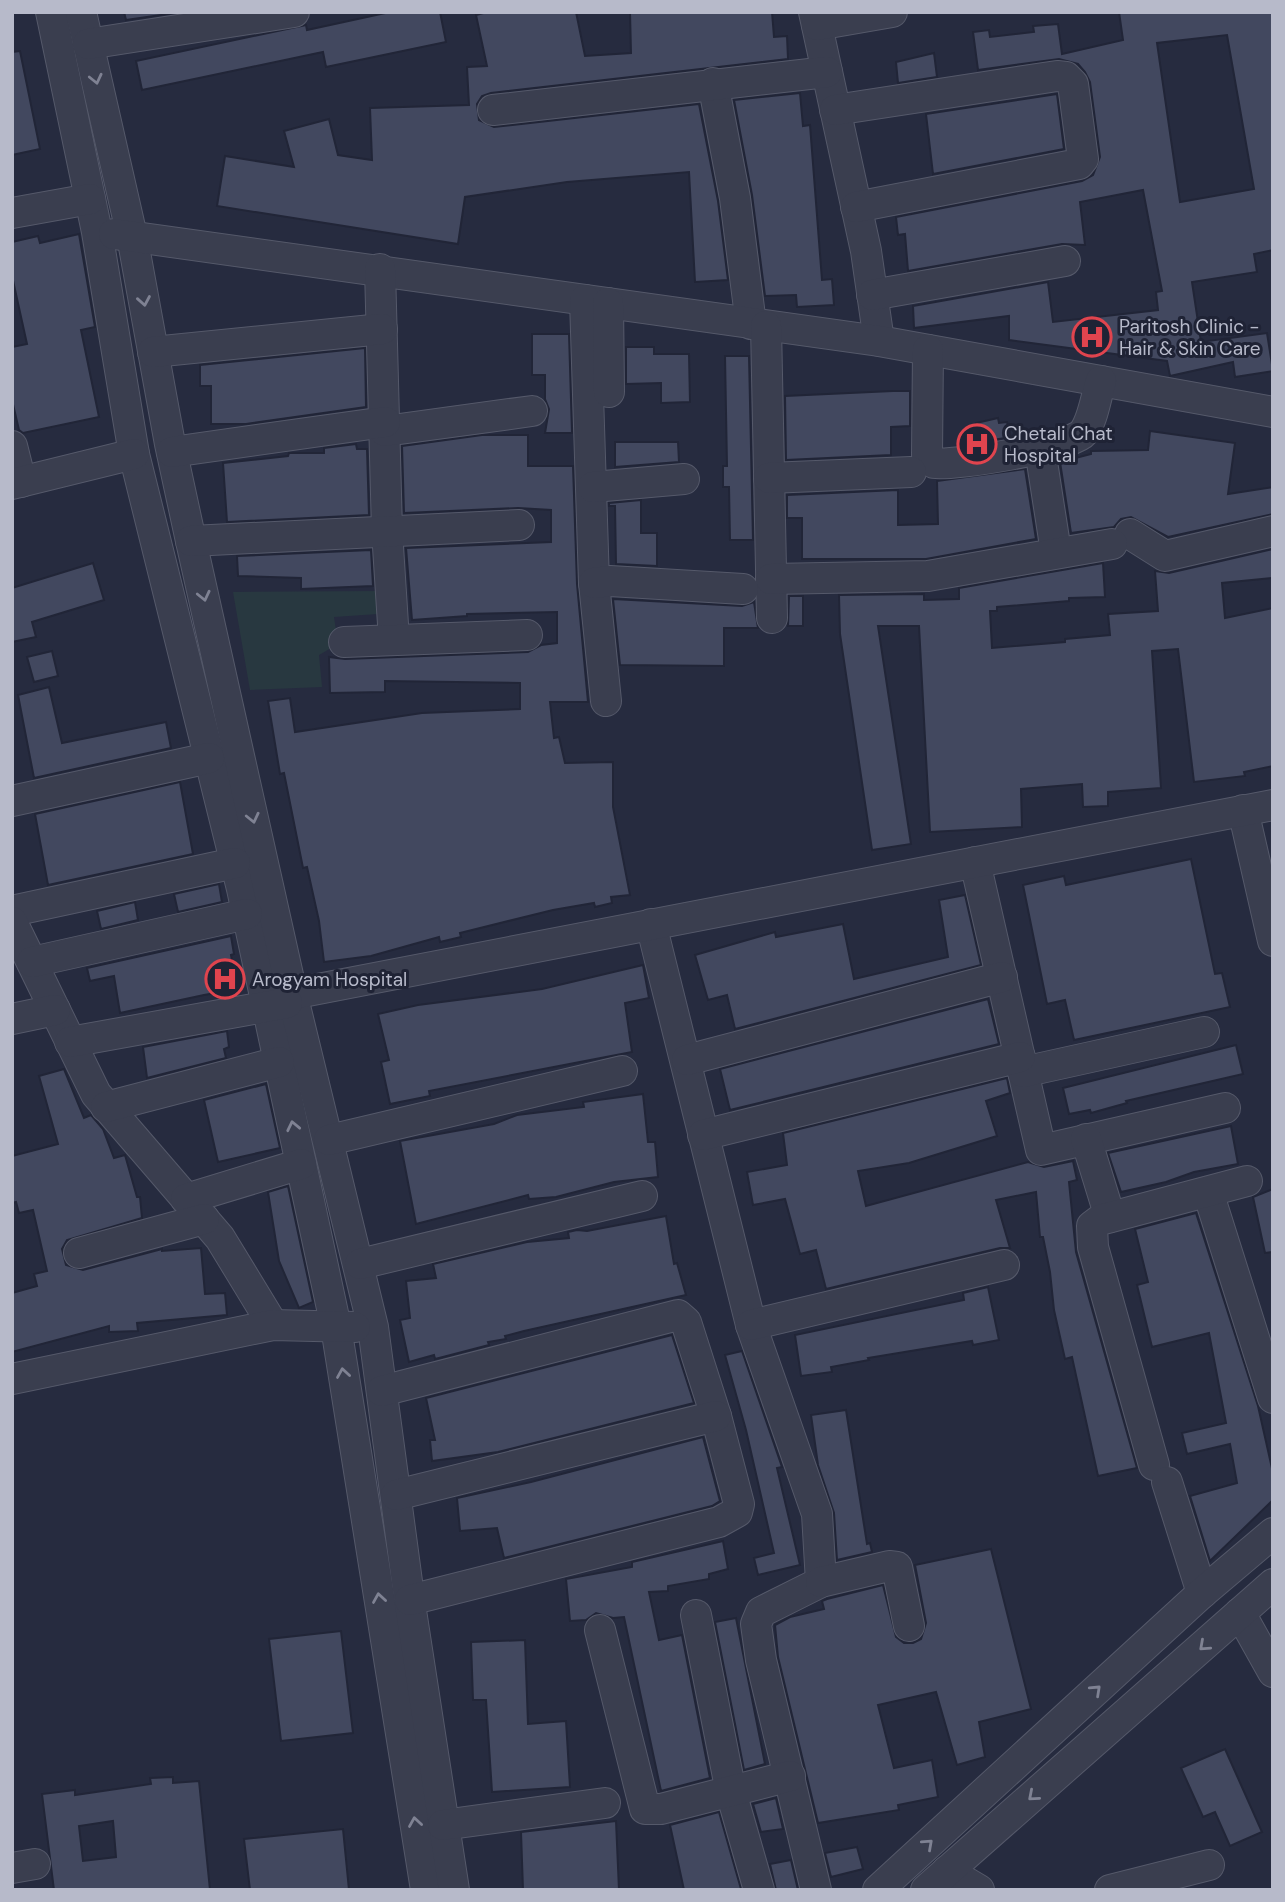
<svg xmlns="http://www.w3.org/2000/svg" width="1285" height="1902" font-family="'DM Sans',sans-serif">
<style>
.green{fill:#283840}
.building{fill:#42485f;stroke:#212537;stroke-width:2;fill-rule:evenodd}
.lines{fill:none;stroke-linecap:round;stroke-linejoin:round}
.minor-casing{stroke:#55596a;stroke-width:32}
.minor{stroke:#3a3e4f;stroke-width:30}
.oneway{stroke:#7f8293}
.labels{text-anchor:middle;stroke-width:6;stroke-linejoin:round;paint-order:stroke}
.poi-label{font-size:19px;fill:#b7baca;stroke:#1f2335;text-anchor:start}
</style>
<rect width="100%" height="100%" fill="#262b3f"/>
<polygon class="green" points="380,591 378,614 334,617 338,644 319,655 322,687 250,690 233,592"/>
<g class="building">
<polygon points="124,12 175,12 175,13 126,20"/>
<polygon points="390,12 440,12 446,42 326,67 323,52 142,90 136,61 306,25 307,30"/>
<polygon points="487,12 576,12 585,56 631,53 630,12 772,12 774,37 787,36 788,59 491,93 482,96 477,104 479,120 494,127 699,104 718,201 728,280 695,282 689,172 567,182 465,197 458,244 217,206 225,156 294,167 284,131 329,119 338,155 372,160 370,108 469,105 467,67 487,66 476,15"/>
<path d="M1119,12H1273V250L1254,254L1257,272L1192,282L1201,342L1267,333L1273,371L1235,377L1233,362L1170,376L1167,361L1009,340V316L914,328L913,306L1048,282L1053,322L1158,310L1156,292L1162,291L1143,190L1080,202L1085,245L1062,244L908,271L905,234L898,235L896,217L1082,181L1093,175L1100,157L1090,82L1085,72L1078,64L1059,59L978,70L973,32L989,30L990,37L1034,32L1033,26L1058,24L1062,54L1123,40ZM1227,35L1254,189L1180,202L1157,43Z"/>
<polygon points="20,51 40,149 12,155 12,52"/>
<polygon points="934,53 937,77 898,83 896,62"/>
<polygon points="800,93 803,126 810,125 822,280 832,279 834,305 797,307 796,295 765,296 752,195 734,100"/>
<polygon points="1057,94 1064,149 933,174 926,114"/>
<polygon points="79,234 95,327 81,330 99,417 23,433 19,430 12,400 12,347 27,344 12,276 12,242 38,236 40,243"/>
<polygon points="532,334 569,334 572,433 545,433 549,409 545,399 545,375 532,375"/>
<polygon points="626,347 654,347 654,354 689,354 690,402 661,403 661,383 626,384"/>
<polygon points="365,348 366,407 246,424 211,424 211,386 200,386 200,365"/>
<polygon points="725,356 749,356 753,540 730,540 729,487 723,487 723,466 727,466"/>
<polygon points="893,391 910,391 910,426 891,427 891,455 786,460 785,396"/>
<polygon points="998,418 999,423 1007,422 1011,437 981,442 976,423"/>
<polygon points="1150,431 1235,443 1228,494 1273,487 1273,514 1168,537 1131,517 1121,519 1114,527 1071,533 1060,462 1091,454 1091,451 1148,450"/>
<polygon points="482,435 528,435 528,466 573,466 577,584 588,702 550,702 554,738 559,737 565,763 613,762 613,807 630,895 611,897 612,903 595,907 594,903 553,910 460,933 461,937 440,942 439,937 371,956 324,962 319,921 307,867 303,868 284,773 280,774 268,701 290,698 295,732 422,713 520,709 520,683 385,681 385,692 330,693 329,657 345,659 528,652 541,645 557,643 557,612 467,614 467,616 412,620 406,548 551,542 551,510 518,508 404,513 402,446"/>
<polygon points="615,442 678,442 679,462 615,467"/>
<polygon points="356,444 357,449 367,449 369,515 227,522 223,463 288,456 289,453 324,453 324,448"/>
<polygon points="1025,469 1036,539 926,559 802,559 802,518 787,518 787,495 898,490 898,525 938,524 937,481"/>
<polygon points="641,500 641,533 657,533 657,566 616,564 615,506 609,506 609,503"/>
<polygon points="1273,549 1273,578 1222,583 1225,618 1273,608 1273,766 1244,772 1245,776 1194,782 1178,649 1152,651 1161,788 1108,792 1108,806 1083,807 1082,784 1021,789 1022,827 930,832 919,626 878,626 911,844 872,850 840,634 839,595 924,594 924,600 959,599 959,588 1103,563 1105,597 1069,598 1069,601 997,607 997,611 990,611 992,648 1065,642 1065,639 1110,635 1108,614 1158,611 1155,571 1169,573"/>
<polygon points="371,550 373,586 301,589 301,578 238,576 237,556"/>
<polygon points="93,563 104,600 32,622 36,637 12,642 12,588"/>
<polygon points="789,596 803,596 803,626 788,626"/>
<polygon points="613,599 742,606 754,602 758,628 724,628 724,666 620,665"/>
<polygon points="52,651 58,676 34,682 27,657"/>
<polygon points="49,687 62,743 166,722 171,748 34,778 18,695"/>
<polygon points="180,782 193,854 48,885 35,814"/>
<polygon points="1191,859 1215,974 1222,973 1230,1007 1074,1040 1065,1000 1047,1004 1023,885 1064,876 1066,885"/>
<polygon points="219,884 222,902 178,912 174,894"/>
<polygon points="965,895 981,965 735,1029 727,995 708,1000 695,955 775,932 776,937 843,924 854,979 948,957 939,900"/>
<polygon points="135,902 138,920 101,929 97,911"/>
<polygon points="231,936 234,954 231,955 238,992 217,997 216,993 204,995 120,1013 114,976 90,981 87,968"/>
<polygon points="643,965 649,998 625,1003 632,1052 429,1091 430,1096 390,1104 381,1062 389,1060 378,1014 418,1005 542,989"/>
<polygon points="988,999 999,1044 730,1110 720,1069"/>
<polygon points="227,1031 229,1047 224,1049 226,1058 147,1078 143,1047"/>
<polygon points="1236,1045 1243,1074 1126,1101 1127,1103 1091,1113 1090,1110 1069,1114 1063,1088"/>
<polygon points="64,1069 84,1118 91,1115 103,1129 114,1158 125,1155 137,1197 140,1197 142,1218 67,1240 62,1249 66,1265 83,1270 162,1249 162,1251 201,1248 205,1294 225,1293 227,1315 137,1323 138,1331 109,1332 109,1326 12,1352 12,1293 37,1286 34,1274 47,1271 33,1210 19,1213 16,1202 12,1203 12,1156 58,1144 39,1076"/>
<polygon points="1007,1078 1010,1093 986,1101 997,1136 909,1163 858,1171 866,1206 1028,1162 1044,1167 1073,1161 1077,1180 1069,1182 1076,1252 1137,1468 1098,1476 1072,1357 1065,1359 1054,1310 1050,1272 1043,1237 1040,1237 1036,1192 996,1200 1010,1248 1000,1248 826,1289 816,1250 800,1254 785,1199 753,1205 747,1172 787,1165 783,1133"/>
<polygon points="266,1084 280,1148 218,1162 204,1100"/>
<polygon points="643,1094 648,1142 655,1142 658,1177 614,1182 556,1197 529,1199 528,1195 416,1224 400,1141 494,1124 517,1115 584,1107 583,1102"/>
<polygon points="1231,1126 1238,1164 1194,1172 1166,1182 1121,1192 1108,1153"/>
<polygon points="288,1186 313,1302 299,1308 279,1261 268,1192"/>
<polygon points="1273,1189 1273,1252 1265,1253 1253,1197"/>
<polygon points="1196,1213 1258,1406 1273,1473 1273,1500 1210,1561 1190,1496 1237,1483 1230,1444 1187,1454 1182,1433 1226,1423 1209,1333 1152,1347 1137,1285 1148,1282 1135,1229"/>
<polygon points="666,1216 674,1264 677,1263 686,1295 524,1331 505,1336 506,1339 488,1342 489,1345 443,1357 435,1359 434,1355 409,1362 400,1320 410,1318 406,1281 436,1278 433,1264 527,1242 569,1238 568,1232 577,1230 587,1231"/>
<polygon points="988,1287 999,1340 973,1345 972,1341 868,1358 869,1360 831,1367 832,1372 801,1376 795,1335 964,1300 963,1293"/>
<polygon points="672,1335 694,1403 498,1452 432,1461 430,1440 435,1440 426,1398"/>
<polygon points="742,1351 782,1467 777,1468 800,1565 758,1575 754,1558 774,1553 746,1430 725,1355"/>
<polygon points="846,1410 867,1544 870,1543 872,1552 837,1560 834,1513 818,1465 811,1415"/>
<polygon points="703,1437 720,1501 712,1506 504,1558 497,1528 460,1531 457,1498 531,1482"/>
<polygon points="723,1541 728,1569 709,1574 709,1579 668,1586 668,1591 649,1592 659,1640 682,1635 710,1778 661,1791 624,1617 613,1618 596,1613 586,1620 570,1621 566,1579 632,1567 632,1562"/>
<polygon points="991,1549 1031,1709 979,1722 985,1757 957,1765 936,1692 878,1705 894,1768 932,1760 938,1797 898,1805 899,1810 818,1823 778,1657 775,1625 790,1617 824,1609 822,1601 827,1599 883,1585 896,1637 904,1643 913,1643 921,1639 926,1623 915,1565"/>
<polygon points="736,1618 765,1764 744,1770 715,1622"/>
<polygon points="341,1631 353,1733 281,1741 269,1639"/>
<polygon points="525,1640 528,1724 566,1721 570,1787 492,1792 486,1700 473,1700 471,1642"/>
<polygon points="1225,1749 1262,1832 1230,1846 1215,1812 1203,1817 1181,1768"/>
<path d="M173,1777V1783L199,1781L210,1890H54L42,1794L75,1790V1795L151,1784L150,1778ZM113,1821L116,1857L83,1861L79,1826Z"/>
<polygon points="776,1798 783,1829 761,1832 753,1804"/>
<polygon points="719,1812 741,1889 684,1890 670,1825"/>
<polygon points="616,1821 619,1890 523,1890 521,1832"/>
<polygon points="343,1829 349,1890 250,1890 244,1839"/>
<polygon points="857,1847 863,1869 831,1877 825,1853"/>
<polygon points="791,1860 798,1890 776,1890 770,1864"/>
</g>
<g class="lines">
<g class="minor-casing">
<g id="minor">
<polyline points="51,12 97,232 134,454 242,889 336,1327 426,1890"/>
<polyline points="81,12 132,236 170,444 191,541 294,1002 373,1327 410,1604 454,1890"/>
<polyline points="814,12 866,251 879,341"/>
<polyline points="817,25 892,12"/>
<polyline points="88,44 294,12"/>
<polyline points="713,83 735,198 751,324"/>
<polyline points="493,110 827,72"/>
<polyline points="835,110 1057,76 1066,77 1073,84 1083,159 1079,164 856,207"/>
<polyline points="12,213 90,199"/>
<polyline points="114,234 879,341 1273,412"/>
<polyline points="380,269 387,531 394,640"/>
<polyline points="872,295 1065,261"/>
<polyline points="585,300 594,583 606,701"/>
<polyline points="608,303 609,392"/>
<polyline points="766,326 772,618"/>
<path d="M928,350L927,455L934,463C954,466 1072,447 1083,433C1093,421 1096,396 1101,381"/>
<polyline points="153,352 382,329"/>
<polyline points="385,431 532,411"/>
<polyline points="12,446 21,482"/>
<polyline points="1040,449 1056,552"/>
<polyline points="172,452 385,422"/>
<polyline points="769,478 911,472"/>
<polyline points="12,484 134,454"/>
<polyline points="593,487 684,479"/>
<polyline points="1130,534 1165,556 1273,531"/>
<polyline points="191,541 519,525"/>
<polyline points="771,579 928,576 1112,544"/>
<polyline points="594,583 610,581 743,589"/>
<polyline points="344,642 527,635"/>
<polyline points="12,801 209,758"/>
<polyline points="1243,810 1273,941"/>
<polyline points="975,862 1041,1150 1225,1108"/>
<polyline points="12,911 235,863"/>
<polyline points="12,922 96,1094 220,1238 273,1325"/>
<polyline points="651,924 751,1325 817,1514 821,1582 761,1612 756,1624 761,1660 816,1890"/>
<polyline points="32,962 247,914"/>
<polyline points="292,994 1273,805"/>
<polyline points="12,1019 55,1010"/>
<polyline points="70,1042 287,1003"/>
<polyline points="687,1060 1002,977"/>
<polyline points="1023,1072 1204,1032"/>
<polyline points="106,1107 279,1062"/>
<polyline points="703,1135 1020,1057"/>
<polyline points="1086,1139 1110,1217"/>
<polyline points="329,1140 622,1071"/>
<polyline points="1208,1192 1273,1398"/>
<polyline points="186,1199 301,1164"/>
<polyline points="79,1253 204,1219"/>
<polyline points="360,1264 642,1196"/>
<polyline points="751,1325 1004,1265"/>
<polyline points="12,1379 273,1325 355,1327"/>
<polyline points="382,1391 678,1315 686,1322 716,1416 739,1504 737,1512 719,1522 410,1600"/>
<polyline points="1154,1465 1093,1247 1092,1226 1100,1220 1247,1181"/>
<polyline points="1167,1482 1202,1593"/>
<polyline points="396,1495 716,1416"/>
<polyline points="821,1582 889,1566 897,1567 909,1626"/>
<polyline points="1240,1613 1273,1672"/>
<polyline points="696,1615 731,1792 759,1890"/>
<polyline points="600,1630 645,1809 661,1809 790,1776"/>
<polyline points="443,1825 605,1803"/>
<polyline points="12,1868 35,1864"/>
<polyline points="947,1871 979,1890"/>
<polyline points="878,1890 1202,1593 1273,1533"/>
<polyline points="926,1890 1273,1584"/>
<polyline points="1110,1890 1209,1865"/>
</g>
</g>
<use href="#minor" class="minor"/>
</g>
<defs><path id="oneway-chevron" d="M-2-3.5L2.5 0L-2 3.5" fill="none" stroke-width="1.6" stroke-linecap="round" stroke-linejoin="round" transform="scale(1.75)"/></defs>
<g class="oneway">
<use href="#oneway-chevron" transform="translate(96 79) rotate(77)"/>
<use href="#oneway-chevron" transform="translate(144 301) rotate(80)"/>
<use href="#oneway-chevron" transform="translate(204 596) rotate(77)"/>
<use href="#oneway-chevron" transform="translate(253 818) rotate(77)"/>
<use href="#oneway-chevron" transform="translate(293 1126) rotate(-102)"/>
<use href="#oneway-chevron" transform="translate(343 1373) rotate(-99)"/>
<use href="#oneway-chevron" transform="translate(379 1598) rotate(-99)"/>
<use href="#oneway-chevron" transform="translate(1204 1646) rotate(138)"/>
<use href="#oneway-chevron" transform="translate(1096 1690) rotate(-43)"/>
<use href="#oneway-chevron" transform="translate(1033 1796) rotate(139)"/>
<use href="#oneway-chevron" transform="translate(415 1822) rotate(-99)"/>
<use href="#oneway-chevron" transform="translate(928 1844) rotate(-42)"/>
</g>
<defs>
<g id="hospital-ring" transform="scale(2.0125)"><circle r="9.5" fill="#1f2335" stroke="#e0444e" stroke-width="1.5"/><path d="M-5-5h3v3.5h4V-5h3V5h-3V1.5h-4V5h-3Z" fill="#e0444e"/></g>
</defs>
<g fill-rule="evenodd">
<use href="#hospital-ring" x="1092" y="337"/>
<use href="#hospital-ring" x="977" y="444"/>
<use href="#hospital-ring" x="225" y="979"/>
</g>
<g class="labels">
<g class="poi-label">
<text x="1119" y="333">Paritosh Clinic -<tspan x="1119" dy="22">Hair &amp; Skin Care</tspan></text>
<text x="1004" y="440">Chetali Chat<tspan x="1004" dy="22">Hospital</tspan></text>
<text x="252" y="986">Arogyam Hospital</text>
</g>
</g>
<rect width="1285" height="1902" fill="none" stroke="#b7baca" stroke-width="28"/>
</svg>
